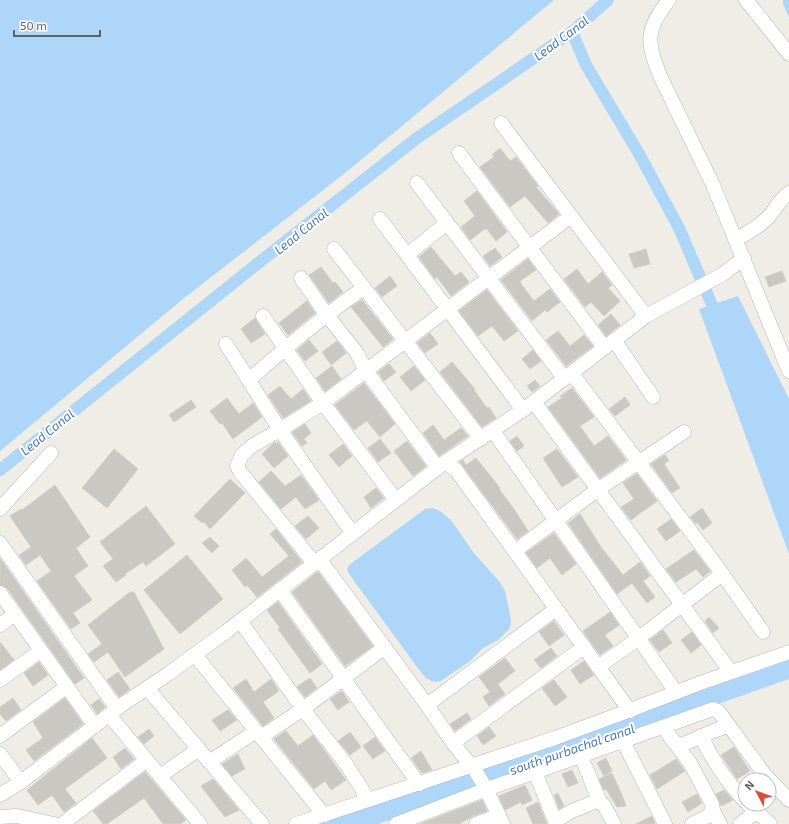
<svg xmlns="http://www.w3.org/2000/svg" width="789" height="824" font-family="'Exo 2',sans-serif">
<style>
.water{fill:#add6f8}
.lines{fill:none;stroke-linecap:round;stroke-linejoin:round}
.canal{stroke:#add6f8;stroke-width:12}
.building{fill:#cac8c3;stroke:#d3cfc5}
.minor-casing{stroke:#b3b6ba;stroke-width:15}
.minor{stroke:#fff;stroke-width:14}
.labels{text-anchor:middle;stroke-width:4;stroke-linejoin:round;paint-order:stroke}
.water-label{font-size:13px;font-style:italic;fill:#4b77a9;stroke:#fff}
</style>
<rect width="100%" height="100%" fill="#efede6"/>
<g class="water">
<polygon points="0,0 554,0 350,169 183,299 0,451"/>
<polygon points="783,0 789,0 789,17 783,4"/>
<polygon points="738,296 789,399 789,554 699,309"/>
<polygon points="433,508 440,511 451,520 473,552 499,581 505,591 511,620 510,628 498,640 483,648 470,661 441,681 436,682 431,681 426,678 420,671 349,574 347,569 349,565 425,509"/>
<polygon points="789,660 789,679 378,824 317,824"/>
</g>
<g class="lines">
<g class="canal">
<polyline points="572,32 586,65 638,152 679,228 718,319"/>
<polyline points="0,470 257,264 417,138 572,32 608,0"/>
</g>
</g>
<g class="building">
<polygon points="500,148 510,161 516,157 538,186 536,187 559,214 548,223 525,196 510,207 480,167 494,157 492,155"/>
<polygon points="477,191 507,232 496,241 486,228 470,240 461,227 475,216 464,201"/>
<polygon points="431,247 455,276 461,272 469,282 451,296 437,277 435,279 419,257"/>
<polygon points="495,248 502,257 490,266 483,256"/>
<polygon points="646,249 650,264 634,268 629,254"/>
<polygon points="528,259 536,270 520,281 521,284 534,301 550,289 560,302 547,312 545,310 532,321 501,280"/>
<polygon points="321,267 333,283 335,282 343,292 329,303 309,275"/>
<polygon points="577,269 588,284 602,272 612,285 608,288 620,301 604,316 591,302 585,307 564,279"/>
<polygon points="782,271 786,281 769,287 765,277"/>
<polygon points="390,276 397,286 382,297 375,288"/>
<polygon points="487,290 518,331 504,341 492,326 478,336 459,311"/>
<polygon points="362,300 393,339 383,347 351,307"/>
<polygon points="307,301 315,313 288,335 279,323"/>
<polygon points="611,314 620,325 606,336 598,325"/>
<polygon points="255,318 265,334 251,343 241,329"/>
<polygon points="558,331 570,346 584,335 593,346 566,366 546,340"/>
<polygon points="430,333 438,344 425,353 417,343"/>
<polygon points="309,340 318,351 305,361 297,350"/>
<polygon points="337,341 346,353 331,365 322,352"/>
<polygon points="533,350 541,361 530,369 522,359"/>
<polygon points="452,362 475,389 474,390 487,408 489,407 496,418 482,427 440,372"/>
<polygon points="389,364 396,372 384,381 378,372"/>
<polygon points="332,366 341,379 325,391 316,378"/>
<polygon points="414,366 425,380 411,391 400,377"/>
<polygon points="535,380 540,386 532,392 527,386"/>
<polygon points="364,383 395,424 380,437 367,421 354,430 335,405"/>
<polygon points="280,386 291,399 303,389 311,401 283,418 268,395"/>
<polygon points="572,388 594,417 580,426 594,446 608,436 626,460 600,478 548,407 562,398 560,396"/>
<polygon points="625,397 630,405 615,416 609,409"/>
<polygon points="227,398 239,414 253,403 262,417 233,439 222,423 220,424 210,411"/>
<polygon points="191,400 196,407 174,422 169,415"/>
<polygon points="305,424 311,433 304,439 307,443 302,446 292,432"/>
<polygon points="433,425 444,440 461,428 468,436 439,456 423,433"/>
<polygon points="517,436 524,446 517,451 510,441"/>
<polygon points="380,439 391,453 378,462 368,448"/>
<polygon points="407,441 426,466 413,476 394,451"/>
<polygon points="275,442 276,444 278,442 288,456 274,468 262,454"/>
<polygon points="343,444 352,456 339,467 329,455"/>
<polygon points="114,449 138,469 107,508 82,488"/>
<polygon points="557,449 578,477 562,487 543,458"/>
<polygon points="665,455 669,460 664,464 680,488 672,493 651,464"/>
<polygon points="476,458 500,488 499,489 512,506 528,531 517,539 460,462 463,460 466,465"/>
<polygon points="271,471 285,486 301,475 319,500 305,509 296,497 281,509 259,482"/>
<polygon points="637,474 657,501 631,520 621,507 634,499 623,483"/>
<polygon points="230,479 245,493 210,529 204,522 202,523 194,516"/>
<polygon points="55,485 90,537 76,548 88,566 74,576 92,600 73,613 80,623 71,629 37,581 51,571 40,555 26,565 19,555 31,547 10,516 21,509 22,510"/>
<polygon points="376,488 384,498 371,508 364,497"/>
<polygon points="146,506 175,544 146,566 143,562 125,574 126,575 116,582 103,566 113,559 100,542"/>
<polygon points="702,508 712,523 703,530 697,522 696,524 690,517"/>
<polygon points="580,514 601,547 623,575 640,562 650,576 643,581 655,597 647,603 632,583 617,594 568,523"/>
<polygon points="308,516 319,528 306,539 295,526"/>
<polygon points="671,519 680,531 666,541 657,529"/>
<polygon points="276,529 302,562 257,597 247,585 245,587 232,570 246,558 262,577 289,556 270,534"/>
<polygon points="554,533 576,564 562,575 550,558 537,568 526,553"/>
<polygon points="210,537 219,546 212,553 202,543"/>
<polygon points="694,550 710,571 703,577 696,569 676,582 666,569"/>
<polygon points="187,555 223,599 180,634 144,590"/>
<polygon points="0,558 84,678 75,684 7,588 0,585"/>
<polygon points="317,572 319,573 373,646 345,666 292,592"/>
<polygon points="130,592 134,592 164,649 125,677 108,652 94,662 88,654 102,644 88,625"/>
<polygon points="278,602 322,664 310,673 278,629 280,628 267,610"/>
<polygon points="610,612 619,625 605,635 613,646 600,655 583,631"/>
<polygon points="709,617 719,628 713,633 705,621"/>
<polygon points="554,621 564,635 549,646 539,632"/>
<polygon points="663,630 672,643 659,652 650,640"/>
<polygon points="692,632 701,645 691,653 681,640"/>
<polygon points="0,642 14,660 0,670"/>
<polygon points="551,648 557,656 541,668 534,660"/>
<polygon points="505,658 515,671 498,684 505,694 489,706 483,697 490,692 479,677"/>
<polygon points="584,661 594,675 580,684 571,670"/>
<polygon points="39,662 48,675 33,686 24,673"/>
<polygon points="118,672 130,689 119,697 107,680"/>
<polygon points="310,678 317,688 305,697 297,687"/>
<polygon points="246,679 254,692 271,679 279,691 263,702 274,718 263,726 233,688"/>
<polygon points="554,680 567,697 555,706 542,688"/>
<polygon points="342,691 349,702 338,710 330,699"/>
<polygon points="13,698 21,710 6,721 0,714 0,707"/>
<polygon points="65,698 83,724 34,761 26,750 43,738 33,722"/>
<polygon points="99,699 105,707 97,714 91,705"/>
<polygon points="228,710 237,720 220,731 212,720"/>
<polygon points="467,713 471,719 455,731 450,724"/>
<polygon points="489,727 496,736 483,745 477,736"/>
<polygon points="149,729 154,736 144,744 138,737"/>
<polygon points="286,731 298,746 313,735 346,780 331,790 325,781 314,789 274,739"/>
<polygon points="350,732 361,747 350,755 338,741"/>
<polygon points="375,737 385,751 373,759 363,746"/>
<polygon points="92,738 107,758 65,789 76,803 64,812 52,795 38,805 27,790"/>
<polygon points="734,747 750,771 737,779 721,755"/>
<polygon points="125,748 134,759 121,769 113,757"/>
<polygon points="421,751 432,770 422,773 411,758"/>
<polygon points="238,754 245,769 232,776 222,764"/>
<polygon points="606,758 612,771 604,776 597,763"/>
<polygon points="676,759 685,771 657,789 650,775"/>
<polygon points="572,770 578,783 568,787 562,774"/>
<polygon points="145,772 186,820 180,824 163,824 144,798 107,824 103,824 93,811"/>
<polygon points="612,773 622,795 626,806 617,807 606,789 604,790 599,779"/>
<polygon points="213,779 239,810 225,817 201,786"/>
<polygon points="525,785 532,800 522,805 521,802 505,810 499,796"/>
<polygon points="724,790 733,800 721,806 716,794"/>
<polygon points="558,793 564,806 559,809 554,795"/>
<polygon points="697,794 702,803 688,812 682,802"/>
<polygon points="482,800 487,811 473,816 459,824 420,824"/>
<polygon points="538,802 547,824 533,824 526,808"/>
<polygon points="652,816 655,824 636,824"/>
</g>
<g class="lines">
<g class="minor-casing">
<g id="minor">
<path d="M669,0C644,31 647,43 661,78L713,185L789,371"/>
<polyline points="746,0 789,54"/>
<polyline points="501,123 646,316"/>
<polyline points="459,153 604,347"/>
<polyline points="417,183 564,378"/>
<polyline points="380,219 523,410"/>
<path d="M737,239C748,232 762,226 770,215C777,207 780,199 789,193"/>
<polyline points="334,249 481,439"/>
<polyline points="407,255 447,223"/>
<polyline points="301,278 326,314 357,353 366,371 438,468"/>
<polyline points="263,316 323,403 396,500"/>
<polyline points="614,340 653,397"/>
<polyline points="226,344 280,430 353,534"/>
<polyline points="571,374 579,383 716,565 763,632"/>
<path d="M249,380C286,347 323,316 364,288"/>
<polyline points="534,402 731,672"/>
<polyline points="493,431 676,692"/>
<polyline points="445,462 456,470 630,711"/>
<polyline points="0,509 51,453"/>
<polyline points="0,543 117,709"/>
<polyline points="515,551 597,490 684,432"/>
<polyline points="320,560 427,705 453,743 476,772 484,785 503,824"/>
<polyline points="315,564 241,473 237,466 242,455 252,446 280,430 323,403 571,216"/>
<polyline points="280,590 419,784"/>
<polyline points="0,593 95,726"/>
<polyline points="240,621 303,709 346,764 362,789 367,800"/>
<polyline points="0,625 15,614"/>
<polyline points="195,655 324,815"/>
<polyline points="598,667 639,638 722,574"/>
<polyline points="0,680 40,651"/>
<polyline points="147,688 262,824"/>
<polyline points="427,705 556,609"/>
<polyline points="109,715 200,824"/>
<polyline points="663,727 690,763 712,804 713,811 708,816 692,824"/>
<polyline points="0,736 66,687"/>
<path d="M701,736C712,760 727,782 745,801"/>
<polyline points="261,737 303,709 385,647"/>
<polyline points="623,741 665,824"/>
<polyline points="453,743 584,647"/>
<polyline points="679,746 728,725"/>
<polyline points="0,754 21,782"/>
<polyline points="581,756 599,800"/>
<polyline points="209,762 256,731"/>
<polyline points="535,772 555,821"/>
<polyline points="160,776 199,749"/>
<polyline points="0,795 21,782 123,704 168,674 227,631 445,462 523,410 646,316 723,274 744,258"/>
<polyline points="748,804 770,824"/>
<polyline points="713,811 720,824"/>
<polyline points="0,817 17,816 54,824"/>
<polyline points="62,824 147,760"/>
<polyline points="296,824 555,738 620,714 703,682 789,652"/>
<polyline points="396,824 487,789 713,709 718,711 722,716 765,775 789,800"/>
<polyline points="476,824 499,815"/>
<polyline points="557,824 555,821 572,811 599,800 605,807 614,824"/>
<polyline points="740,824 756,812"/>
</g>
</g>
<use href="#minor" class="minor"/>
</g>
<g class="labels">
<g class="water-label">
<text transform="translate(561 38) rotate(-37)" y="5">Lead Canal</text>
<text transform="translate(301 231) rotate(-39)" y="5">Lead Canal</text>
<text transform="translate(47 432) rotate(-39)" y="5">Lead Canal</text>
<text transform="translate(572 749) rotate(-19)" y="5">south purbachal canal</text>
</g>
</g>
<g transform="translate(757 792) rotate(311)"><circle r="19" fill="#ffffff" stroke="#bfc0c1"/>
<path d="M0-3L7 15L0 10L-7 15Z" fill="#db4f40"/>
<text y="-6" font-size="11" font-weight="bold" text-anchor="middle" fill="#5e6165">N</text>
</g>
<path d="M14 30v6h86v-6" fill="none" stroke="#5e6165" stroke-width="2"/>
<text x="20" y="30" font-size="12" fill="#5e6165" stroke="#ffffff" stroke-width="3" paint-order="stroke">50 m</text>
</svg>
